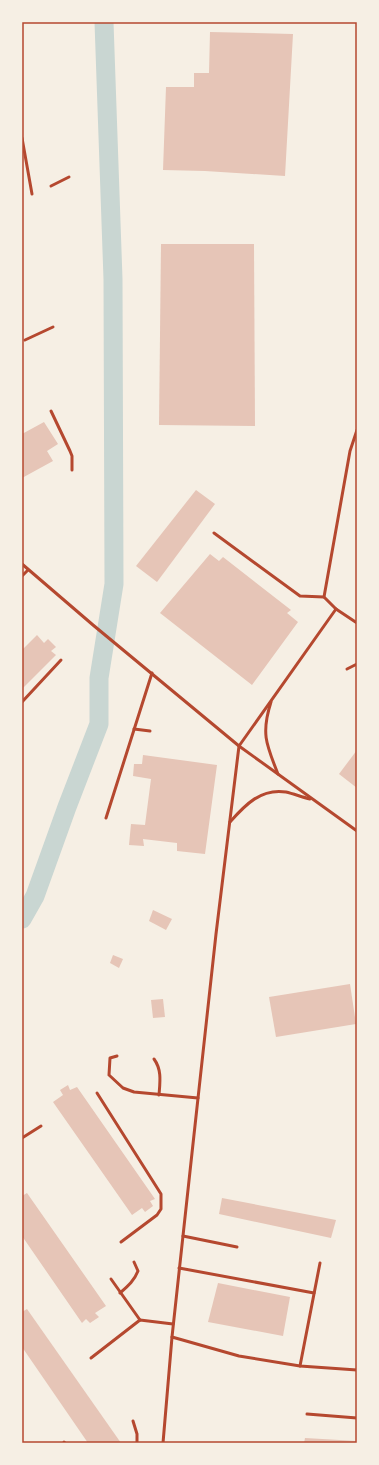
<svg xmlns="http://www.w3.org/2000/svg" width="379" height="1465" font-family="'Space Grotesk',sans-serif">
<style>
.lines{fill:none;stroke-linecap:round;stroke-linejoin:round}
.river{stroke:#c9d6d2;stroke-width:19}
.building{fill:#e6c5b7}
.service{stroke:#b5482f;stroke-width:3}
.neatline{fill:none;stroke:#b5482f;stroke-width:1.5}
</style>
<rect width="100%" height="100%" fill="#f6efe4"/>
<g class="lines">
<polyline class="river" points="22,919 35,896 67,807 99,724 99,678 114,584 113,279 104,22"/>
</g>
<g class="building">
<polygon points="210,32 293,34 285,176 205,171 163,170 166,87 194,87 194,73 209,73"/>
<polygon points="161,244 254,244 255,426 159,425"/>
<polygon points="44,422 58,444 47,451 53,461 22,478 22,434"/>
<polygon points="196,490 215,504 157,582 136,566"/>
<polygon points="210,554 219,561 223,557 291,610 287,613 298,622 252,685 160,613"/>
<polygon points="37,635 44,643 48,639 56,647 51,651 56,655 22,689 22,650"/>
<polygon points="357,750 357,788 339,774"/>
<polygon points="143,755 217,765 205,854 177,851 177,843 143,839 144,846 129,845 131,824 145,825 151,779 133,776 134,764 142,764"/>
<polygon points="153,910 172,919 166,930 149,921"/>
<polygon points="113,955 123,959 119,968 110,963"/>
<polygon points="350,984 356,1024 276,1037 269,997"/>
<polygon points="163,999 165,1017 153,1018 151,1000"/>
<polygon points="68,1085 70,1090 77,1087 155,1199 150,1201 153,1206 145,1212 142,1208 132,1215 53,1102 63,1095 60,1090"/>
<polygon points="27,1193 106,1306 95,1313 99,1317 90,1323 86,1319 82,1323 22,1236 22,1196"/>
<polygon points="222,1198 336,1220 331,1238 219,1214"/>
<polygon points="218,1283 290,1297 283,1336 208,1322"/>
<polygon points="27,1309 121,1443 88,1443 22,1347 22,1312"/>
<polygon points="305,1438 357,1441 357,1443 304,1443"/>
</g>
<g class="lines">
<g class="service">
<polyline points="22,138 32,194"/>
<polyline points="51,186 69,177"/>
<polyline points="25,340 53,327"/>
<polyline points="51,411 70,451 72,456 72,470"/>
<polyline points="357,430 350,451 324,597 336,609 357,623"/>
<polyline points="214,533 300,596 324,597"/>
<polyline points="22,564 93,625 239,746 357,831"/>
<polyline points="22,576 28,570"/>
<polyline points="347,669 357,664"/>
<polyline points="22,702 61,660"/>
<path d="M271,702C261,733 266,744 278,774"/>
<polyline points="134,729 150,731"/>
<polyline points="106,818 152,673"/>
<path d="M230,822C245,805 261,788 286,792C294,794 302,797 310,799"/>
<polyline points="117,1056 110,1058 109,1075 123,1088 134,1092 198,1098"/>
<path d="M154,1059C162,1070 160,1082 159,1095"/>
<polyline points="97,1093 161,1194 161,1209 157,1215 121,1242"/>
<polyline points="22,1138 41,1126"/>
<polyline points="183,1236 237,1247"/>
<polyline points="179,1268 314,1293"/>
<polyline points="111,1279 140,1320"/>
<path d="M120,1293C128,1286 134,1281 138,1271L134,1262"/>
<polyline points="172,1337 239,1356 300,1366 357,1370"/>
<polyline points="91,1358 140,1320 173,1324"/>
<polyline points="300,1366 320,1263"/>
<polyline points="307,1414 357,1418"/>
<polyline points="133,1421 137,1434 137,1443"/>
<polyline points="64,1442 65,1443"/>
<polyline points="163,1443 172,1337 192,1153 216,934 239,746 336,609"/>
</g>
</g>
<rect width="379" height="1465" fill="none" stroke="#f6efe4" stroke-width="46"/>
<rect x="23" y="23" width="333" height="1419" class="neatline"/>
</svg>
